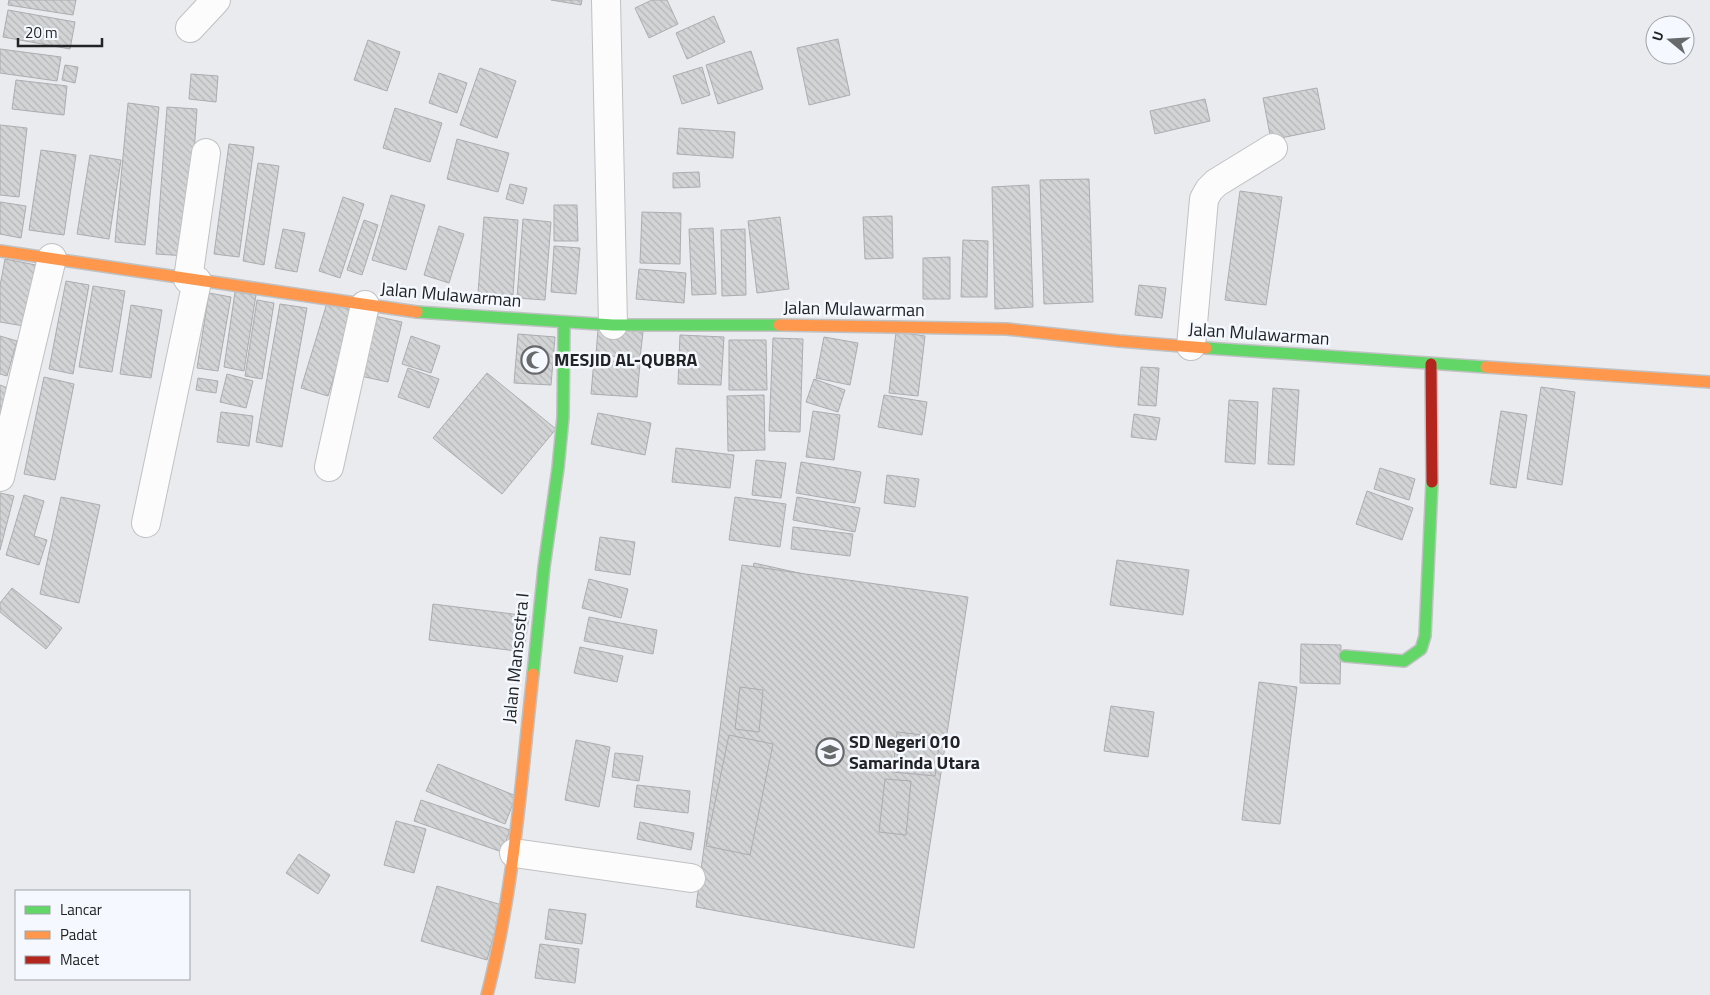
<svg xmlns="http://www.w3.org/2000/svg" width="1710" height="995" font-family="'Titillium Web',sans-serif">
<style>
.building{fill:url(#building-back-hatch);stroke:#acadb0}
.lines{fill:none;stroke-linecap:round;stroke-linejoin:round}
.street-casing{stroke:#c0c1c3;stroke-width:30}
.fast-casing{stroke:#c0c1c3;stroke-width:14}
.slow-casing{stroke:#c0c1c3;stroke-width:14}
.jam-casing{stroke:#c0c1c3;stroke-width:14}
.street{stroke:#fcfcfc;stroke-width:28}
.fast{stroke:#63d668;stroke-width:11}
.slow{stroke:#ff974d;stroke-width:11}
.jam{stroke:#b3261e;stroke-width:11}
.labels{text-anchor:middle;stroke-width:5;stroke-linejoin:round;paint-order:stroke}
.street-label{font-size:18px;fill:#212325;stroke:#f5f8fe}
.poi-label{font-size:18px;font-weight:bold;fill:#212325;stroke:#f5f8fe;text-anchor:start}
</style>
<defs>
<pattern id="building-back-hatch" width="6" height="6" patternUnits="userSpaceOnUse" patternTransform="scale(1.25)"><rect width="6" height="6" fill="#d3d4d6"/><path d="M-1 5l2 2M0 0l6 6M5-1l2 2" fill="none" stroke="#b5b6b8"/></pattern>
</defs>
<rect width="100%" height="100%" fill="#e9ebee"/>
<g class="building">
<polygon points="9,0 76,0 73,15 8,5"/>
<polygon points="551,0 582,0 581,5"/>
<polygon points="652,0 667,0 678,24 649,38 635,8"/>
<polygon points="8,10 75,22 70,49 3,37"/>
<polygon points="714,16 725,42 687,59 676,33"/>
<polygon points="838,39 850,95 809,105 797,48"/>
<polygon points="368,40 400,52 387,91 354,80"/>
<polygon points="0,49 61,57 57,81 0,73"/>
<polygon points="751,51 763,89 718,104 706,65"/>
<polygon points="65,65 78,67 75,83 62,80"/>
<polygon points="702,67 710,95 682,104 673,76"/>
<polygon points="480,68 516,81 497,138 460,125"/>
<polygon points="439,73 467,83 457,113 429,103"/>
<polygon points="191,74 218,76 216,102 189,99"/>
<polygon points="16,80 67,86 64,115 12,109"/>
<polygon points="1317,88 1325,129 1271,140 1263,98"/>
<polygon points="1205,99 1210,121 1155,134 1150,111"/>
<polygon points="128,103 159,107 145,245 115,242"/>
<polygon points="167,107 197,109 187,256 156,254"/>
<polygon points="395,108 442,123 430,162 383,148"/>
<polygon points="0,125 27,128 19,197 0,195"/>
<polygon points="679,128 735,132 733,158 677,154"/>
<polygon points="457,139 509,153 498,192 447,179"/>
<polygon points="229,144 254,147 239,257 214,254"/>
<polygon points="41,150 76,155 64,235 29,230"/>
<polygon points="90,155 121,160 109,239 77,234"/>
<polygon points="258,163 279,166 264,265 243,261"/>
<polygon points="699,172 700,187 673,188 673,173"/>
<polygon points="1089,179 1093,302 1044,304 1040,180"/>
<polygon points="510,184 527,188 523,204 506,199"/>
<polygon points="1029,185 1033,307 995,309 992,187"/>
<polygon points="1240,191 1282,197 1266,305 1225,300"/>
<polygon points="391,195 425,205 406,270 372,260"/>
<polygon points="343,197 364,204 340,278 319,271"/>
<polygon points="0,202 26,206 21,238 0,234"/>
<polygon points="554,205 577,205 578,241 554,241"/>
<polygon points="642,212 681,213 680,264 640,263"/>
<polygon points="892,216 893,258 865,259 863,217"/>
<polygon points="484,217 518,220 513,295 478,293"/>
<polygon points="780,217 789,289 757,293 748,221"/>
<polygon points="523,219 551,222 545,300 517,298"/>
<polygon points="364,220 378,225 362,275 347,270"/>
<polygon points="439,226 464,234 449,283 424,275"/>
<polygon points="713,228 716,294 692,295 689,229"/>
<polygon points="283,229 305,233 297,272 275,268"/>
<polygon points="745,229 746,295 722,296 721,230"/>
<polygon points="963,240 988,241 987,297 961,297"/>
<polygon points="554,246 580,248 576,294 551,292"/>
<polygon points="950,257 950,299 923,299 923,258"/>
<polygon points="5,259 36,265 24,326 0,322 0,286"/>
<polygon points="639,269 686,273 684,303 636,299"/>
<polygon points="66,281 89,285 73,374 49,369"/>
<polygon points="1139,285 1166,288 1162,318 1135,315"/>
<polygon points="93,286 125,291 112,372 79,367"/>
<polygon points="235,292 256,295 244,371 224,367"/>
<polygon points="209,293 231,297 218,371 197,368"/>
<polygon points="257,300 274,303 262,379 245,376"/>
<polygon points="327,303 354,311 328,396 301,388"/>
<polygon points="280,304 307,308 282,447 256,442"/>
<polygon points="131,305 162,310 151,378 120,374"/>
<polygon points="370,315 402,322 388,382 356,375"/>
<polygon points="598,329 643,332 640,358 596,355"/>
<polygon points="896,332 925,336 918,396 889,393"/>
<polygon points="518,334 555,337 551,385 514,383"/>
<polygon points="680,335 724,337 721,385 678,384"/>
<polygon points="0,336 17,341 7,376 0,374"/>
<polygon points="411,336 440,346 431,373 402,364"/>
<polygon points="824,337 858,343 850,385 816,378"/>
<polygon points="773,338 803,339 800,432 769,431"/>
<polygon points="729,340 766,340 767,390 729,390"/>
<polygon points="594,360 640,363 637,397 591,394"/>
<polygon points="1141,367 1159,368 1156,406 1138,405"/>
<polygon points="408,368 439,379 429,408 398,397"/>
<polygon points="487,373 556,429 502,494 433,438"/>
<polygon points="227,374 253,381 246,408 220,402"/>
<polygon points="44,377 74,384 55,480 24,474"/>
<polygon points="198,378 218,381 216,393 196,390"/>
<polygon points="814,379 845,390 838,412 806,402"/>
<polygon points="0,385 10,389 0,416"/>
<polygon points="1541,387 1575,392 1562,485 1527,479"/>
<polygon points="1273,388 1299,390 1294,465 1268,464"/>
<polygon points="764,395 765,450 728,451 727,396"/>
<polygon points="884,395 927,402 922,435 878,427"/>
<polygon points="1229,400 1258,402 1255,464 1225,462"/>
<polygon points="813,411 840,415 834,460 806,457"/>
<polygon points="1501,411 1527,415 1516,488 1490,484"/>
<polygon points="221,412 253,416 249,446 217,442"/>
<polygon points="598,413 651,423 645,455 591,444"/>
<polygon points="1134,414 1160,418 1156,440 1131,437"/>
<polygon points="676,448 734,455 730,488 672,482"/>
<polygon points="756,460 786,463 781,498 752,495"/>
<polygon points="801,462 861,472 855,503 796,493"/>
<polygon points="1380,468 1415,479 1409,500 1374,489"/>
<polygon points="887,475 919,479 915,507 884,503"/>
<polygon points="1367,491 1413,508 1402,540 1356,524"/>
<polygon points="0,493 14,496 0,550"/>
<polygon points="24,495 44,501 34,536 47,540 39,565 6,555"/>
<polygon points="61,497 100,505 79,603 40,594"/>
<polygon points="735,497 786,504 780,547 729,540"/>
<polygon points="797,497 860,508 855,532 793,520"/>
<polygon points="793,527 853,534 850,556 791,549"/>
<polygon points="600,537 635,542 630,575 595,570"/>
<polygon points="1117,560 1189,570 1183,615 1110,605"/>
<polygon points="754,563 893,594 880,653 740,623"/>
<polygon points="742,565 968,597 914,948 696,907"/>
<polygon points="589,579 628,589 621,618 582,608"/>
<polygon points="12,588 62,628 46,649 0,612 0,603"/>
<polygon points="433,604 529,616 524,652 429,640"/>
<polygon points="589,617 657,630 653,654 584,641"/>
<polygon points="1301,644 1341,645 1340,684 1300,683"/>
<polygon points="580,647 623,656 617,682 574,673"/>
<polygon points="1259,682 1297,687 1280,824 1242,820"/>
<polygon points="740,687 763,690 759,732 735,729"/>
<polygon points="1111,706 1154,712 1148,757 1104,751"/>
<polygon points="897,732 940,737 935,776 893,772"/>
<polygon points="729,735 773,744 750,855 706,846"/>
<polygon points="576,740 610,747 599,807 565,800"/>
<polygon points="615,753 643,756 639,781 612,777"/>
<polygon points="438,764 516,796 505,824 426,791"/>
<polygon points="885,779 911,781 906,835 879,832"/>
<polygon points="637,785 690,791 688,813 634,807"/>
<polygon points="421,800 510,830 502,852 414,821"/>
<polygon points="396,821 426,829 414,873 384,865"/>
<polygon points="640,822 694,833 691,850 637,839"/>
<polygon points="299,854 330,875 318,894 286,873"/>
<polygon points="437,886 502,905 487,960 421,941"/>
<polygon points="549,909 586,914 582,944 545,939"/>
<polygon points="540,944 579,949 575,983 535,978"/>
</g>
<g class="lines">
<g class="street-casing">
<g id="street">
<polyline points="606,0 613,325"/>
<polyline points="190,28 216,0"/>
<polyline points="188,279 206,153"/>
<polyline points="1191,346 1204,199 1209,190 1216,183 1273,148"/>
<polyline points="329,467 365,305"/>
<polyline points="0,477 52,258"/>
<polyline points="146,523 197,281"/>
<polyline points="514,853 691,878"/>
</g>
</g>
<g class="fast-casing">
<g id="fast">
<polyline points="417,312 613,325 779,325"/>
<polyline points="1206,348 1486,367"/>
<polyline points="1345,656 1404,661 1421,649 1425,636 1432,482"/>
<polyline points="533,674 544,567 558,468 563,417 564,323"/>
</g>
</g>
<g class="slow-casing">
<g id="slow">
<polyline points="0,251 417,312"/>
<polyline points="779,325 1007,329 1119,341 1206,348"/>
<polyline points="1486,367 1710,382"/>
<path d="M487,995C514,890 521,782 533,674"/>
</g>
</g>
<g class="jam-casing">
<polyline id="jam" points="1431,364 1432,482"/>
</g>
<use href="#street" class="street"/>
<use href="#fast" class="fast"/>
<use href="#slow" class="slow"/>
<use href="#jam" class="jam"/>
</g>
<defs>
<g id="mosque-ring" transform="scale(1.4375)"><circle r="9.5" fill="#f5f8fe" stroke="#67696b" stroke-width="1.5"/><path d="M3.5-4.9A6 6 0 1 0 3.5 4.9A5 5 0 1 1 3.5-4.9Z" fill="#67696b"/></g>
<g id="school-ring" transform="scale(1.4375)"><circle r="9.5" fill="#f5f8fe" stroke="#67696b" stroke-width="1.5"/><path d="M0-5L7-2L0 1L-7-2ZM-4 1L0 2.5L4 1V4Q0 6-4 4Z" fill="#67696b"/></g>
</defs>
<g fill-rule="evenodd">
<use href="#mosque-ring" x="535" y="360"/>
<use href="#school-ring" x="830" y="752"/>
</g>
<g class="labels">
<g class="street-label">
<text transform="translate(451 295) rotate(5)" y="6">Jalan Mulawarman</text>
<text transform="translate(854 309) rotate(1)" y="6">Jalan Mulawarman</text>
<text transform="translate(1259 334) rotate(4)" y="6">Jalan Mulawarman</text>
<text transform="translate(516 658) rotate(-84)" y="6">Jalan Mansostra I</text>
</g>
<g class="poi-label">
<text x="554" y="366">MESJID AL-QUBRA</text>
<text x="849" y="748">SD Negeri 010<tspan x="849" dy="21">Samarinda Utara</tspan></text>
</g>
</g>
<rect x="15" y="890" width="175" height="90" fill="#f5f8fe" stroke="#a0a3a7"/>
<rect x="25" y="906" width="25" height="8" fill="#63d668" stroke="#a0a3a7"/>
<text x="60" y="915" font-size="15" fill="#212325">Lancar</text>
<rect x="25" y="931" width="25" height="8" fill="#ff974d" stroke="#a0a3a7"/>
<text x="60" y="940" font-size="15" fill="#212325">Padat</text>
<rect x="25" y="956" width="25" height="8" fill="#b3261e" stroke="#a0a3a7"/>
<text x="60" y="965" font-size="15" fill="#212325">Macet</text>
<g transform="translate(1670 40) rotate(288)"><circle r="24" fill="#f5f8fe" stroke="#a0a3a7"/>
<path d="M0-4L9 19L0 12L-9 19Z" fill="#67696b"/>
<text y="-8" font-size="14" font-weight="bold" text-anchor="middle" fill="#212325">U</text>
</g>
<path d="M18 38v8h84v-8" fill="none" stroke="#212325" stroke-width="2.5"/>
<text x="25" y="38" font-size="15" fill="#212325" stroke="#f5f8fe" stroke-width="4" paint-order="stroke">20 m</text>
</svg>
